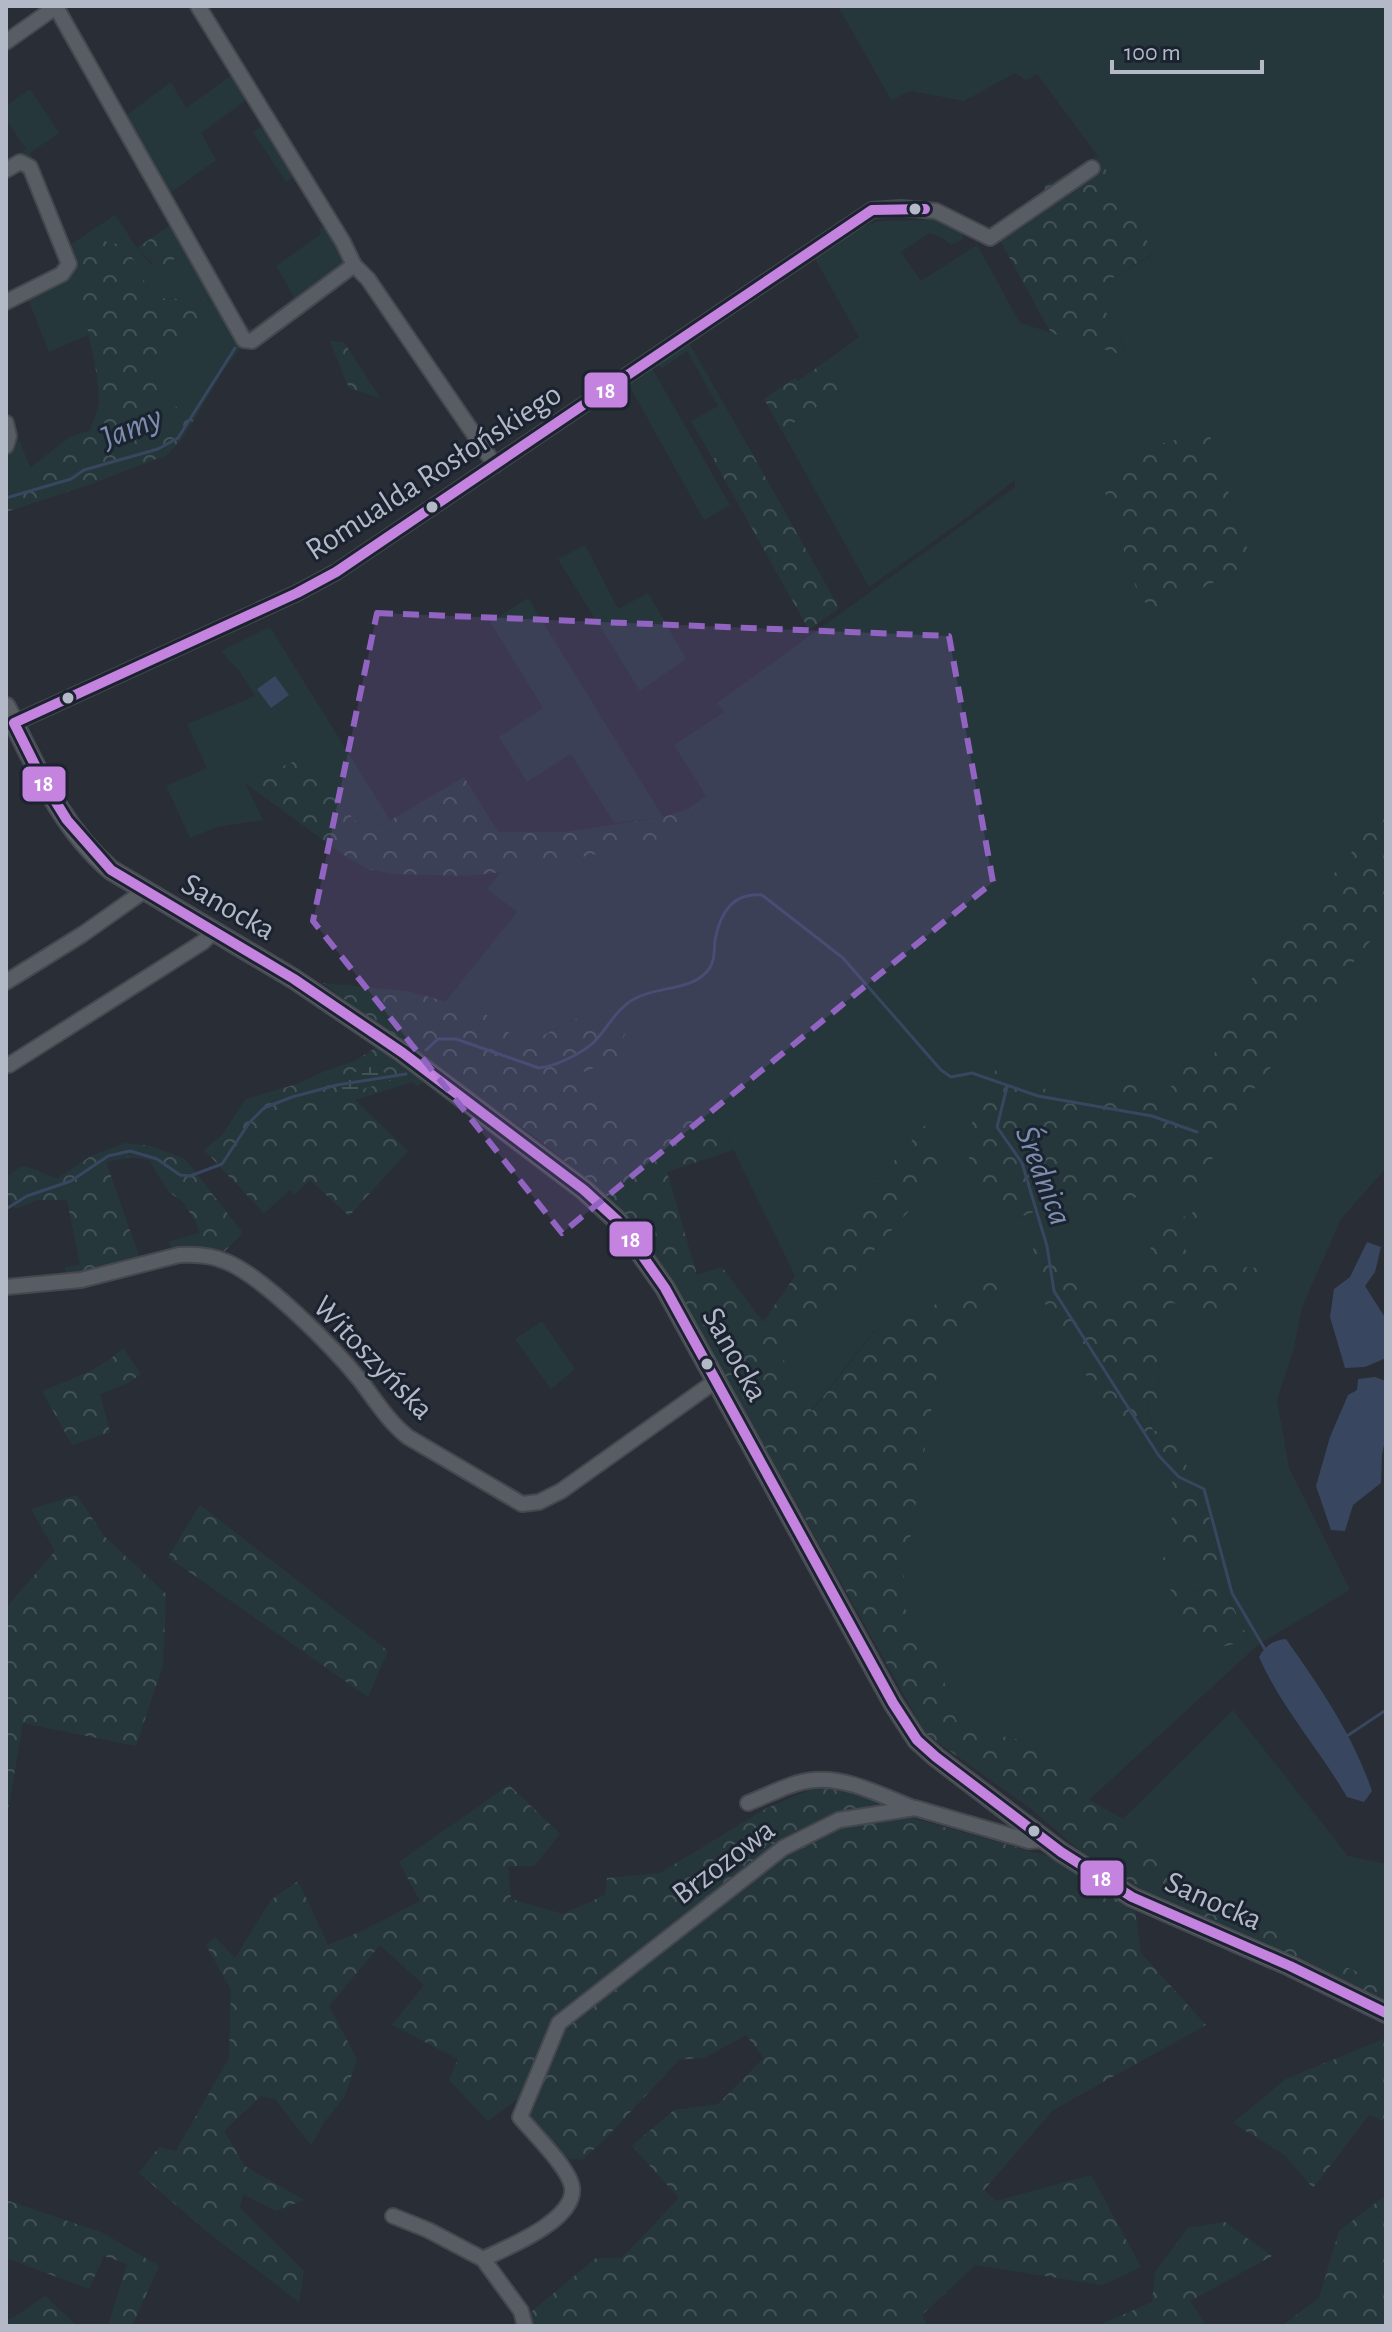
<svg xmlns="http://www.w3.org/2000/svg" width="1392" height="2332" font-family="'Alegreya Sans',sans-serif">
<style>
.green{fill:#26373b;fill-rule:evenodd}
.forest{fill:url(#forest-crowns)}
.wetland{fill:url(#wetland-marsh)}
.water{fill:#384660}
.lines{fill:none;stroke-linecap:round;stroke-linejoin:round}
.stream{stroke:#384660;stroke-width:3}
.minor-casing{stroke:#45484e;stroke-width:18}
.major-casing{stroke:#474a52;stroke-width:22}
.minor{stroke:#585c63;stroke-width:14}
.major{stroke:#5b5e65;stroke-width:18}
.bus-1-casing{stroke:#1c2330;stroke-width:16}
.bus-1{stroke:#c483df;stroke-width:10}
.marked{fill:#9164c2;fill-opacity:0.2;stroke:#9164c2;stroke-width:6;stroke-dasharray:16 10;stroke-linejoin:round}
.bus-dot{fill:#b3b9c7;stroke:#1c2330;stroke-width:3}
.labels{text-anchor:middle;stroke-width:6;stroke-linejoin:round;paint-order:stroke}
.street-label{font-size:32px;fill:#b3b9c7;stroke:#1c2330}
.water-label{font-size:34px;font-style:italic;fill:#7c8eae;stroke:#1c2330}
.line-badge{stroke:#1c2330;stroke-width:3}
.badge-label{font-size:22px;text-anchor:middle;font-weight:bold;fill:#fff}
</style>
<defs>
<pattern id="forest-crowns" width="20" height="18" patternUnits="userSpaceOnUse" patternTransform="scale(2)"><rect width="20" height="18" fill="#26373b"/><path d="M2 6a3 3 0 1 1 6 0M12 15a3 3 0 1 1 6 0" fill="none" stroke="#435256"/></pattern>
<pattern id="wetland-marsh" width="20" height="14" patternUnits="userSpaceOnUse" patternTransform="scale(2)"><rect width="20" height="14" fill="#26373b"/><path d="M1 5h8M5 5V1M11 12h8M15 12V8" fill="none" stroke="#435256"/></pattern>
</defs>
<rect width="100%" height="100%" fill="#292d35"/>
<g class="green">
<path d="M838,6H1386V804L1359,843L1256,970L1212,1058L1192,1060L1162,1098L1127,1079L1070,1104L1017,1219L1044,1208L1098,1207L1201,1181L1238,1109L1386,921V1168L1341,1219L1302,1307L1294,1348L1277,1400L1289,1468L1350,1590L1259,1644L1089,1800L1030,1742L978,1731L956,1720L940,1668L900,1600L941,1351L1015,1294L874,1331L811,1411L781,1355L953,1159L925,1125L795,1276L712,1106L637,1155L571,1081L585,1070L599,1066L578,1018L523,1045C493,1019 483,1012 445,1002L517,912L487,889L501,872L522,870L693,817L688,809L706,796L674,745L724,712L717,703L1015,487V480L962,521L869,587L782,431L848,385L833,356L859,337L815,259L862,227L879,221L923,220L927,216L962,231L963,239L951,245L941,237L929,233L901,252L921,281L977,245L1020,323L1129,356L1094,289L1154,254L1098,156L1037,74L1026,80L1015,73L964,101L911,91L891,100ZM1218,1216L1183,1248L1199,1265L1172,1303L1158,1344L1159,1405L1146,1398L1153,1431L1171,1430L1212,1524L1224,1588L1249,1639L1180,1615L1158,1554L1171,1561L1191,1592L1214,1588L1171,1533L1175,1492L1161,1447L1127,1442L1114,1413L1100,1405L1074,1349L1067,1260L1106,1306L1135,1296L1156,1232Z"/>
<polygon points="235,73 249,98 201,133 216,160 166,196 123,118 171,82 186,108"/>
<polygon points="30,89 59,133 30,153 38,172 6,163 26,149 6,119 6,106"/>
<polygon points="264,125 297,174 286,182 253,132"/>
<polygon points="48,196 70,245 115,215 137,248 151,264 187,252 243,345 222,373 200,410 186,401 165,415 154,380 182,333 220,311 213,300 153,298 126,246 81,272 88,335 49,352 28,299 6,310 6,306 69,272"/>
<polygon points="325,225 348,263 250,338 236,319 240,317 244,324 253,328 294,297 276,266 321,234 319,229"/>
<polygon points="689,343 745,441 713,459 691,421 718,406 687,351 661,369 659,364"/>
<polygon points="652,368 730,505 704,520 629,385"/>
<path d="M19,440L33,474L6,484C6,467 1,448 19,440Z"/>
<polygon points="585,545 618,609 648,593 686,659 640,691 558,559"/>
<polygon points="528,598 663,817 614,823 571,754 527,782 499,737 543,708 490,622"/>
<polygon points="270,627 390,820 372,831 360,826 299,759 245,783 263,820 217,827 190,838 166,786 207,768 187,724 255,696 240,672 221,651"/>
<polygon points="542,1321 575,1369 551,1389 515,1339"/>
<polygon points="1233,1710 1348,1856 1386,1864 1386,1983 1333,1962 1227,1905 1123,1819"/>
</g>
<g class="forest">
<polygon points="1098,156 1154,253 1094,289 1129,357 1051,333 996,233 1044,195 1045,185"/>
<polygon points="172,224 187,252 158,268 137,248"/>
<path d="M104,241L126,246L153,298L213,300L221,312L182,333L154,380L165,414L186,401L200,410L181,440L167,455L91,484L6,512V484L32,474L30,468L70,437L91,430C93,419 99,409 99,399C98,357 79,315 81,273C82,264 85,256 87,248Z"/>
<polygon points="330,341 344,342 380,398 349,388"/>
<polygon points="833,356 848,385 782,431 764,399 795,378 798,381"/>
<polygon points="1208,430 1252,563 1161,609 1140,600 1099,474 1147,448"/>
<polygon points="745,441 839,608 809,630 713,459"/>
<polygon points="299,759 360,826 372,831 464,777 498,832 565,832 663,817 688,809 693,817 652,842 522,870 467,876 391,874 368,869 348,858 245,783"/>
<polygon points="1386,804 1386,921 1238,1109 1201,1181 1098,1207 1044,1208 1016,1219 968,1172 973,1112 1000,1062 1070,1104 1127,1079 1162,1098 1192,1060 1212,1058 1256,970 1359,843"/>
<path d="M323,983L407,991L478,1010L495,1020L523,1045L578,1018L627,1028L614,1066C596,1066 585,1069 571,1081L613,1119L652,1142L712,1106L733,1150L667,1172L697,1275L722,1267L763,1322L795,1276L925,1125L954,1160L781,1355L812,1411L874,1332L1003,1274L1016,1294L941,1351L900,1600L940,1668L956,1720L978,1731L1030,1742L1089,1800L1123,1819L1227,1905L1333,1962L1386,1983V2004L1166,1904L1079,1850L1030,1808L926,1734L673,1283L618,1205L538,1139L447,1076Z"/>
<polygon points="378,1046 421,1076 422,1083 418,1086 412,1082 355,1100 408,1151 349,1216 310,1180 295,1194 290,1190 264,1213 204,1150 222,1135 246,1099 300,1083 325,1071 355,1061"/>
<path d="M125,1143L152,1146L185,1159L243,1233L222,1254L173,1250L168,1242L199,1233L196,1222L183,1202L169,1192L149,1160L131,1157L106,1162L139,1256L84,1276L67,1277L65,1267L80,1265L67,1200H38L16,1209L9,1198L6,1199V1177L22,1166C36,1167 44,1177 58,1178L91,1156Z"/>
<polygon points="1210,1203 1218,1216 1184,1248 1199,1265 1259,1268 1262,1281 1231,1313 1172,1303 1158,1344 1159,1406 1146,1400 1153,1431 1171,1430 1212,1524 1224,1588 1249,1640 1210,1650 1180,1615 1157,1553 1171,1561 1191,1592 1214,1588 1170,1533 1175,1492 1161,1447 1127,1442 1114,1413 1100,1405 1074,1349 1040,1296 1033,1247 1067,1260 1106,1305 1135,1295 1156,1232"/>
<path d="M123,1348L141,1374L128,1383L100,1394L110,1432L72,1445L42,1391C70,1380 102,1369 123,1348Z"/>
<polygon points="77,1495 103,1535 166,1594 163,1665 136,1746 23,1723 6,1822 6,1608 55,1551 31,1509"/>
<polygon points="200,1505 388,1651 368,1697 168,1557"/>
<polygon points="509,1785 560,1834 534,1866 508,1866 511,1899 563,1914 605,1895 607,1878 660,1873 767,1808 814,1788 866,1793 903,1806 912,1818 1054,1858 1135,1910 1141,1953 1206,2025 1053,2110 984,2190 996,2201 1091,2175 1141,2267 1102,2285 975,2265 922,2315 927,2326 514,2326 596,2258 622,2258 679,2198 632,2146 674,2110 718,2104 764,2058 746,2035 706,2057 679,2060 605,2139 582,2160 557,2157 516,2100 488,2121 449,2080 458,2059 392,2025 424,1985 380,1945 329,2006 357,2059 345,2096 323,2124 311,2145 275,2099 261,2096 224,2131 245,2166 304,2200 276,2211 243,2194 240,2208 304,2271 299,2302 205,2230 139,2173 159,2147 176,2151 229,2058 231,1990 206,1945 215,1937 235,1958 271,1900 298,1881 328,1945 364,1930 420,1901 399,1862"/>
<polygon points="1386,2038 1386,2122 1369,2115 1313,2188 1285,2155 1233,2123 1286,2079"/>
<polygon points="1386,2195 1386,2326 1282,2326 1319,2298 1339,2231"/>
<polygon points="6,2200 103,2233 159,2266 132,2326 108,2326 127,2264 104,2256 89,2289 6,2258"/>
<polygon points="1225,2222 1272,2256 1190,2301 1207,2326 1097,2326 1152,2302 1155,2272 1188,2228"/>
<polygon points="45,2296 77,2326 6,2326 6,2319 13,2318"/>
</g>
<polygon class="wetland" points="370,1067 393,1076 392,1080 341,1096 337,1088 338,1078"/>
<g class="water">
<polygon points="275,676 289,695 271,708 257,689"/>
<polygon points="1367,1242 1381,1247 1375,1272 1365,1286 1386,1319 1386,1358 1365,1367 1345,1368 1330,1317 1334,1289 1350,1277"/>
<polygon points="1375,1377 1386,1381 1386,1436 1382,1454 1381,1483 1353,1505 1345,1531 1331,1530 1316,1486 1330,1437 1348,1395 1357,1390 1358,1379"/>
<path d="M1286,1639C1320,1687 1353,1735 1372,1791L1364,1802L1347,1797C1319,1749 1281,1707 1259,1657C1265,1646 1273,1640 1286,1639Z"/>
</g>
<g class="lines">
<g class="stream">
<polyline points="6,498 71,479 84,470 158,449 178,438 235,348"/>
<path d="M426,1050L438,1039H456L539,1068C556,1066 581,1054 594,1042C609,1027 616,1008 636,998C658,986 693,991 709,969C715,961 714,950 715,940C720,913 733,892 762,895L843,958L941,1070L951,1077L972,1073L1038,1096L1152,1116L1197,1132"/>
<polyline points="1007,1087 997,1127 1022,1163 1047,1246 1054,1291 1159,1456 1179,1477 1204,1489 1232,1593 1266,1651"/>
<polyline points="6,1209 27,1196 71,1181 108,1156 130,1151 157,1159 180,1175 190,1176 222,1164 249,1123 264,1108 292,1097 337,1085 406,1074"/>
<polyline points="1347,1736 1386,1710"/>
</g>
<g class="minor-casing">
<g id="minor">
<polyline points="198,6 343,242 354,265 368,279 495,465"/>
<polyline points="56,7 244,340 252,341 354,265"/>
<polyline points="6,42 57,6"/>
<polyline points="6,170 20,162 30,167 69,264 62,274 6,302"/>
<polyline points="6,423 9,436 6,446"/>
<polyline points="14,723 297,593 336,572 872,210 901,208 936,211 990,238 1092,168"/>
<polyline points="6,982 83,934 144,891"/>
<polyline points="9,1065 203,942 214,931"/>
<path d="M6,1287L81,1280L179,1255C195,1254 212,1255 227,1262C265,1278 333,1347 360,1380C375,1400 388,1421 408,1437L522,1504L539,1502L561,1491L717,1380"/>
<path d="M748,1803C769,1795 791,1782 814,1780C847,1777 880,1795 911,1807"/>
<polyline points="393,2216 428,2230 483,2259 521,2311 525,2326"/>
<path d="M483,2259C506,2248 577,2220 572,2187C569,2168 533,2133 520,2117L559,2023L783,1848L839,1820L915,1808L1029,1841L1045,1840"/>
</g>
</g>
<g class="major-casing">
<path id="major" d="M6,707C36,766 60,826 111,870L294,979L403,1053L584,1190L618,1221L665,1288L893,1703L917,1740L936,1757L1061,1852L1132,1897L1290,1966L1386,2013"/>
</g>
<use href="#minor" class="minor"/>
<use href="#major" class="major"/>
<g class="bus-1-casing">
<polyline id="bus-1" points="925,209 872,210 336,572 297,593 14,723 44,783 67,820 111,870 294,979 403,1053 584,1190 618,1221 665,1288 893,1703 917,1740 936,1757 1061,1852 1132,1897 1290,1966 1386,2013"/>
</g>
<use href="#bus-1" class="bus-1"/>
</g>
<path class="marked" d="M377,613L949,636L993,882L562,1233L313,921Z"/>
<g class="bus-dot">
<circle cx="915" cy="209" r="7"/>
<circle cx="432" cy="507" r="7"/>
<circle cx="68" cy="698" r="7"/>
<circle cx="707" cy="1364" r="7"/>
<circle cx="1034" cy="1831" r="7"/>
</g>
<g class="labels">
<g class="street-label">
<text transform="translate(433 471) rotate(-33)" y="11">Romualda Rosłońskiego</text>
<text transform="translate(229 906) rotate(30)" y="11">Sanocka</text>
<text transform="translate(736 1354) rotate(61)" y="11">Sanocka</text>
<text transform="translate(374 1357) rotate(46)" y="11">Witoszyńska</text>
<text transform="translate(723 1861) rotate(-37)" y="11">Brzozowa</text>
<text transform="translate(1214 1900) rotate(24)" y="11">Sanocka</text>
</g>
<g class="water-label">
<text transform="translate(131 426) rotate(-23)" y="12">Jamy</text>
<text transform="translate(1045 1175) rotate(69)" y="12">Średnica</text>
</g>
</g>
<g class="line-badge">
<rect x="583" y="371" width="46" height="38" rx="8" fill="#c483df"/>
<rect x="21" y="765" width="46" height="38" rx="8" fill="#c483df"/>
<rect x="608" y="1220" width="46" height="38" rx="8" fill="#c483df"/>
<rect x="1079" y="1859" width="46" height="38" rx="8" fill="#c483df"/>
</g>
<g class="badge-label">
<text x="606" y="398">18</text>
<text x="44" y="791">18</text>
<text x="631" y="1247">18</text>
<text x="1102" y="1886">18</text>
</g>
<rect width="1392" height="2332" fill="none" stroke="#b3b9c7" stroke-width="16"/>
<path d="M1112 60v12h150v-12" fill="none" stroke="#b3b9c7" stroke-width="4"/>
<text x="1124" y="60" font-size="24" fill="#b3b9c7" stroke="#1c2330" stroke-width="6" paint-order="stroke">100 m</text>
</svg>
